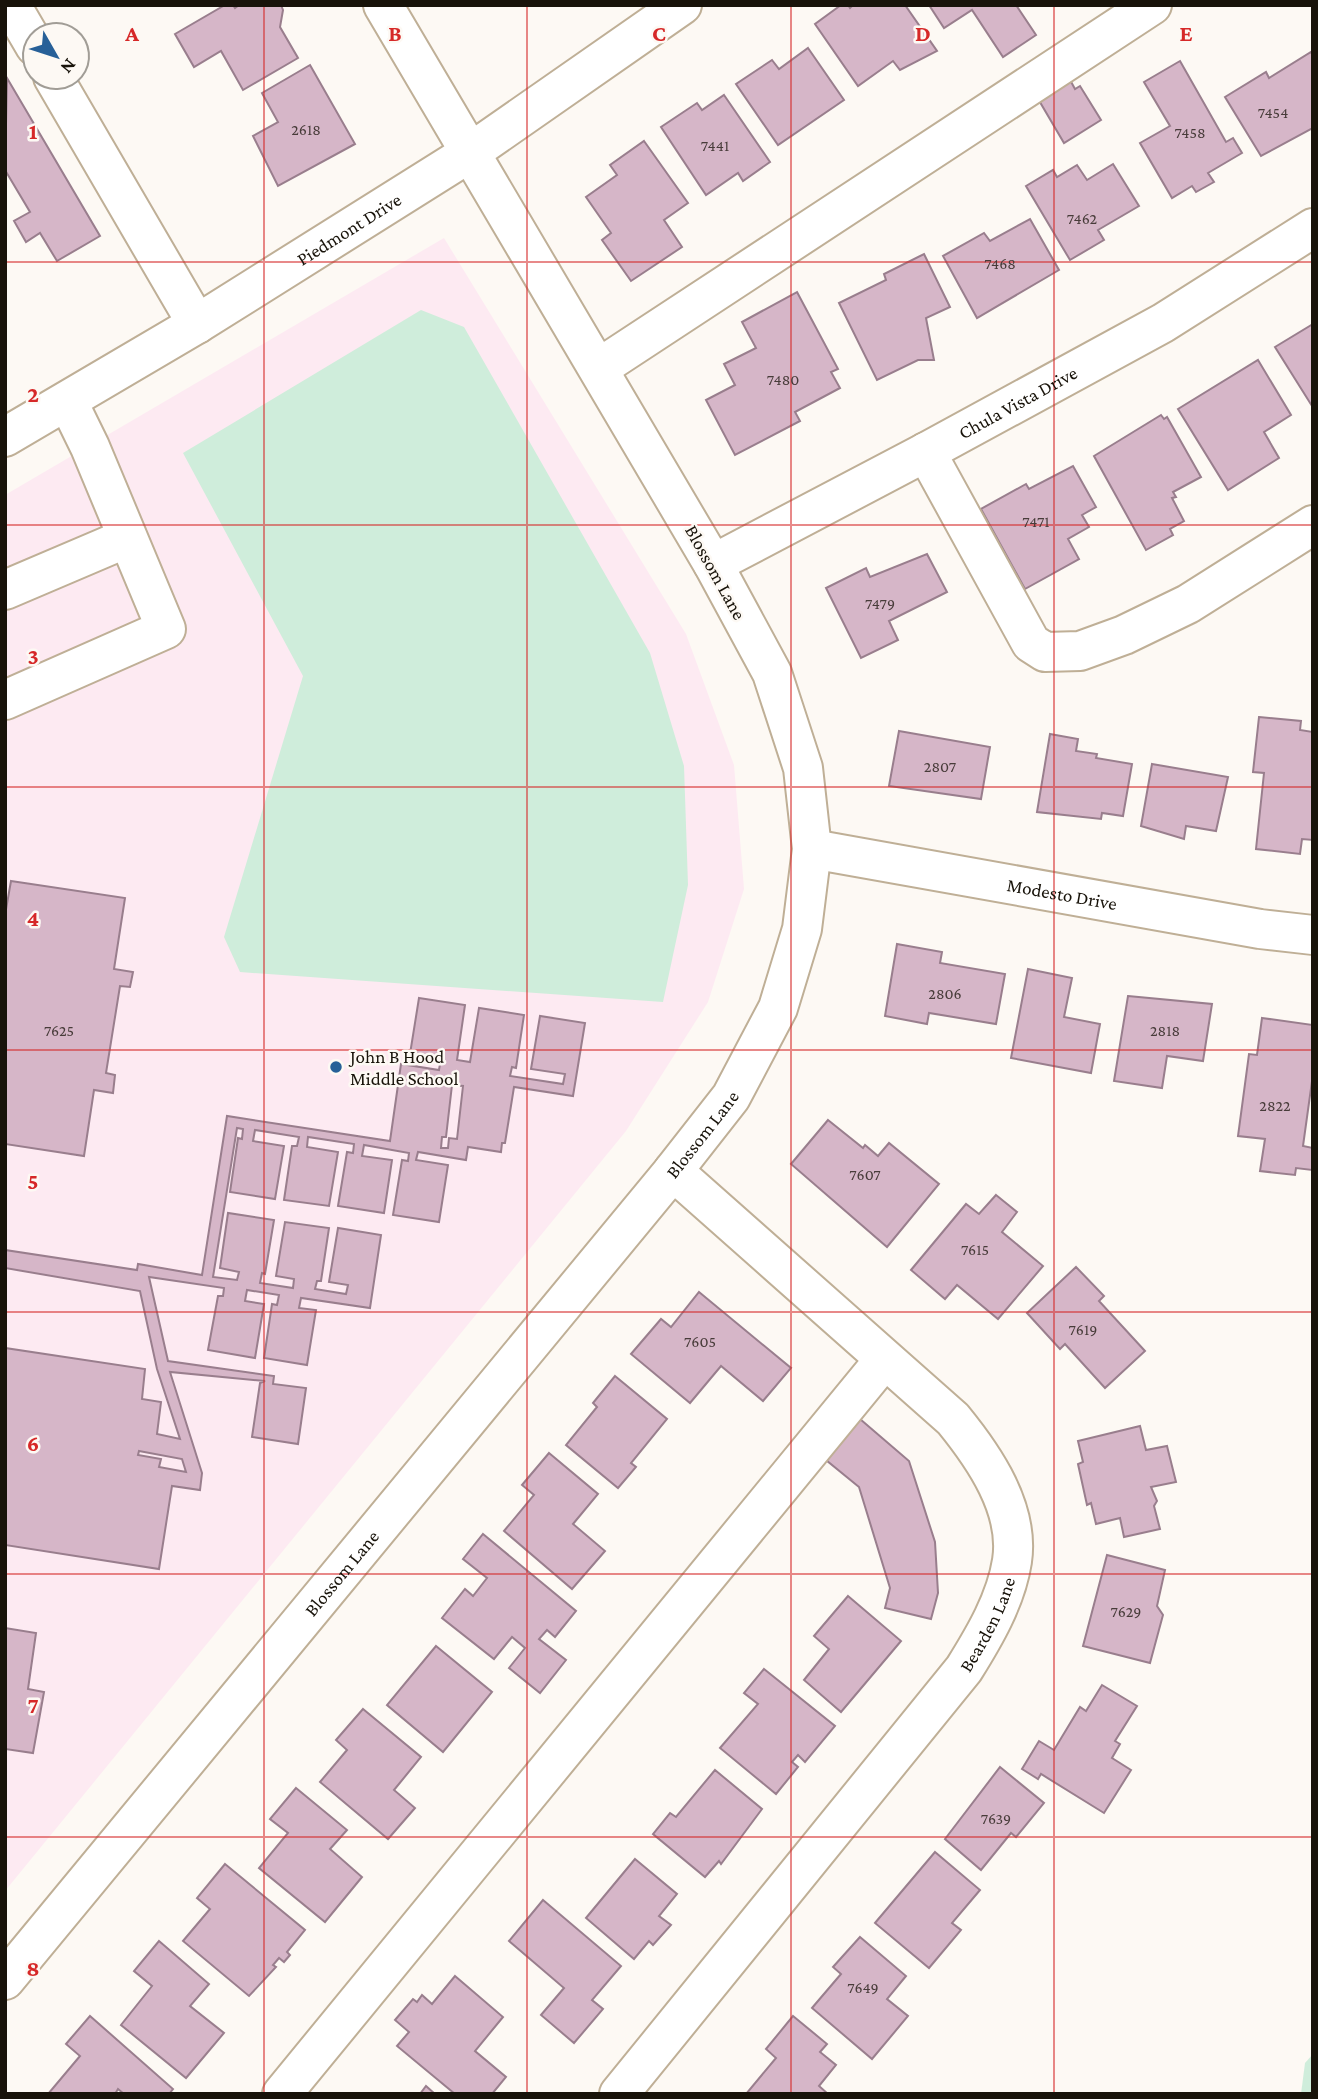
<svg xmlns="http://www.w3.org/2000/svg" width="1318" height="2099" font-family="'Crimson Pro',serif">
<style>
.education{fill:#fdeaf2}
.green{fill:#cfeddb}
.building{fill:#d6b6c8;stroke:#997e8d;stroke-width:2;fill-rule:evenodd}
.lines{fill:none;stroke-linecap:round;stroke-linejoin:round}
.minor-casing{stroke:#bfaf96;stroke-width:42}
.minor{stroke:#fff;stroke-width:38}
.grid{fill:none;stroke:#d62828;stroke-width:2;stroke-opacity:0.55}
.poi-dot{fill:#276098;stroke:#fdf9f4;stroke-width:2.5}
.labels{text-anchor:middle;stroke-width:5;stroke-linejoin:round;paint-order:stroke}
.number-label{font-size:16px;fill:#483c3a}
.street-label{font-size:19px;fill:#18130a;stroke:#fdf9f4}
.poi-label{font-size:19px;fill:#18130a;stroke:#fdf9f4;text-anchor:start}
.grid-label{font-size:23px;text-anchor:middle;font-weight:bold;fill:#d62828;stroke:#fdf9f4;stroke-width:5;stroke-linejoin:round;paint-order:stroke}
</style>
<rect width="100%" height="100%" fill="#fdf9f4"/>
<polygon class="education" points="444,238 686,634 734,765 744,889 708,1002 626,1131 5,1891 5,495"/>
<g class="green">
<polygon points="421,310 464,327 650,653 684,766 688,885 663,1002 240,972 224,937 303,676 183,453"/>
<polygon points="1313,2054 1313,2094 1301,2094 1305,2063"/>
</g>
<g class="building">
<polygon points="225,5 233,5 235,8 239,5 281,5 283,10 280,27 298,58 243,90 221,51 194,67 175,34"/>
<polygon points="841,5 848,5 850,8 853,5 905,5 937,51 900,70 893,61 858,86 815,24"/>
<polygon points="929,5 1016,5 1036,35 1003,57 972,10 944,28"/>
<polygon points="808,48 844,100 778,145 736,84 772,60 779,69"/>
<polygon points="1311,52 1313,56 1313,128 1261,156 1225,97 1266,72 1269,78"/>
<polygon points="1180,61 1226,142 1233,138 1242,153 1208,173 1214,182 1196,192 1192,186 1172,198 1140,143 1170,126 1144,82"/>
<polygon points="310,65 355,144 278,186 253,136 278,122 262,93"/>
<polygon points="7,78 100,236 57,261 40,233 26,242 14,221 30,212 5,170"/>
<polygon points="1069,78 1075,89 1080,86 1101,120 1064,143 1037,97"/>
<polygon points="724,95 770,162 743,181 738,173 706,195 661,127 697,103 702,110"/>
<polygon points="644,141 688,203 664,220 682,247 631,281 602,240 611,233 586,197 617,175 610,165"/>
<polygon points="1113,164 1139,206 1098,230 1104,240 1070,260 1026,186 1053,170 1057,177 1077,165 1087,180"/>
<polygon points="1030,219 1059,270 977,318 943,256 984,233 990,241"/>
<polygon points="924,254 950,307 926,318 934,360 918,360 877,380 839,303 886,280 884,274"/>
<polygon points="797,292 838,369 831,372 840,388 795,412 800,421 735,455 706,400 735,385 724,364 756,348 742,322"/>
<polygon points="1313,324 1313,405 1312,406 1275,347"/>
<polygon points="1258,360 1291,415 1264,432 1279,458 1228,490 1178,409"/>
<polygon points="1161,415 1164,419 1167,417 1201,477 1173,492 1176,497 1172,498 1184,521 1170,529 1173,535 1146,550 1094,456"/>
<polygon points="1073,466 1096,507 1082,515 1089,527 1068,539 1079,559 1025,589 981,509 1026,484 1029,489"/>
<polygon points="927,554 947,592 889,621 898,640 861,658 826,588 866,568 870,577"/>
<polygon points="1259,717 1301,721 1300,730 1313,732 1313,840 1302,839 1300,854 1256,849 1264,773 1253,772"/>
<polygon points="899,731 990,747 981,799 889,786"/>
<polygon points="1050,734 1078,739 1076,751 1097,754 1096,758 1132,764 1123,816 1102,813 1101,819 1037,812"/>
<polygon points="1152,764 1228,777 1216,831 1186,826 1184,839 1141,826"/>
<polygon points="11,881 125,898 114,969 133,972 130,987 120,986 106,1073 115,1075 113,1093 94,1090 84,1156 5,1144 5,915"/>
<polygon points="897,944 942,952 940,963 1005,974 996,1024 929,1013 927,1024 885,1016"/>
<polygon points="1028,969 1072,978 1064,1017 1100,1024 1091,1073 1011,1058"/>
<polygon points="1128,996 1212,1004 1203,1061 1167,1056 1162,1088 1114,1081"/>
<path d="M419,998L465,1005L457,1060L470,1062L479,1008L524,1015L516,1068L512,1067L510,1076L563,1084L565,1074L531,1069L540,1016L585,1023L573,1096L514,1087L505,1143H502L501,1152L468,1147L466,1160L418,1152L416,1160L448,1165L439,1222L393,1215L402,1160L408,1161L409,1153L364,1145L362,1156L392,1160L384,1213L338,1206L347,1152L353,1153L354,1144L308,1137L307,1147L338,1152L329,1206L284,1200L292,1146H297L299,1137L255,1130L253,1141L284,1146L275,1199L230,1192L238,1138L242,1139L243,1129L237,1128L213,1277L237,1280L239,1272L220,1268L228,1213L274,1220L265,1274L262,1273L260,1283L293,1288L294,1279L276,1276L285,1222L329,1228L321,1281H317L315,1289L346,1294L348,1285L329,1282L338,1228L381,1235L370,1308L301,1298L299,1308L316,1310L307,1365L264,1358L272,1304L277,1305L279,1295L247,1290L245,1301L264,1304L255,1358L208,1350L218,1296H223L224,1288L149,1277L168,1361L274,1376L273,1384L306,1388L298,1444L252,1437L260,1383L265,1381L170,1372L202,1473L200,1490L172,1486L159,1569L5,1545V1348L145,1369L142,1399L161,1402L157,1434L180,1439L157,1369L140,1291L5,1268V1250L137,1270L138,1264L202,1275L227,1116L390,1141L401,1064L439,1070L441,1058L410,1054ZM452,1085L463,1086L457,1139L449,1138L448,1148H441L442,1137H446ZM139,1451L182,1459L186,1472L159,1467L161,1459L138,1455Z"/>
<polygon points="1262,1018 1313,1025 1313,1074 1303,1146 1313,1148 1313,1161 1312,1170 1296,1168 1295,1175 1260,1171 1265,1139 1238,1136 1249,1054 1257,1055"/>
<polygon points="828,1120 863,1148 865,1145 878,1156 889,1143 939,1184 887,1247 791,1164"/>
<polygon points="996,1195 1017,1212 1002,1232 1043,1266 998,1319 957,1285 945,1299 911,1270 966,1204 979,1214"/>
<polygon points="1076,1267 1104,1296 1099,1301 1145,1351 1105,1388 1065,1344 1060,1349 1027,1313"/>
<polygon points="699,1292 791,1368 763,1401 721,1366 690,1403 631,1354 661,1319 671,1327"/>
<polygon points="615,1376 667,1419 631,1463 636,1467 618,1488 566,1445 597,1407 593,1403"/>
<polygon points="860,1419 909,1461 935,1542 938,1593 931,1619 885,1608 890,1588 859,1487 826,1460"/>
<polygon points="1140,1426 1146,1450 1167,1446 1176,1482 1151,1487 1157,1501 1154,1506 1160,1529 1124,1537 1120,1518 1096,1524 1091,1503 1087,1505 1078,1464 1083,1462 1078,1441"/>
<polygon points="549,1453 598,1494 573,1524 605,1551 572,1589 504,1531 534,1495 522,1485"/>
<polygon points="483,1534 576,1611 555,1637 547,1630 539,1639 566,1660 540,1693 509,1668 525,1648 512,1637 494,1659 442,1618 465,1589 473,1596 487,1578 463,1559"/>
<polygon points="1107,1555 1165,1570 1157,1606 1163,1615 1150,1663 1083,1646"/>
<polygon points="848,1596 901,1641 841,1712 804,1680 829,1649 814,1636"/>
<polygon points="5,1628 36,1633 28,1689 44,1692 33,1753 5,1749"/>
<polygon points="436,1646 492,1692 443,1752 387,1705"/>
<polygon points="764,1669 835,1726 805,1762 798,1755 792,1762 798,1767 776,1794 720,1748 758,1704 744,1693"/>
<polygon points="1102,1685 1137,1706 1115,1741 1120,1744 1112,1758 1131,1770 1104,1813 1041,1774 1038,1779 1022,1769 1039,1741 1054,1750 1080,1707 1086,1711"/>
<polygon points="363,1709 421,1757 394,1790 415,1808 388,1839 320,1782 347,1750 336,1740"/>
<polygon points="1000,1767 1044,1803 1016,1837 1011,1833 981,1870 945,1839"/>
<polygon points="715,1770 762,1809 721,1864 719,1861 705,1877 653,1834 670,1813 676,1817"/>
<polygon points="296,1788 347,1830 330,1849 362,1877 325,1922 259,1868 288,1833 270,1819"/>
<polygon points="935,1852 980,1890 952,1923 961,1930 929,1968 875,1923"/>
<polygon points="635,1859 677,1894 659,1916 671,1925 653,1945 649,1941 634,1959 586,1918"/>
<polygon points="225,1864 305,1930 287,1952 290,1955 284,1962 279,1958 273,1965 276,1967 249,1996 183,1941 210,1909 197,1898"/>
<polygon points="543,1900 621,1966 592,2000 603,2009 574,2043 541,2015 564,1988 509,1941"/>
<polygon points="860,1937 906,1976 887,1999 908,2016 872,2059 812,2008 841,1974 833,1967"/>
<polygon points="159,1941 209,1984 190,2006 224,2033 186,2078 121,2025 152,1986 134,1971"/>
<polygon points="455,1976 503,2017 475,2051 506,2077 492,2094 455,2094 397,2046 409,2032 395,2020 413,1999 417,2002 422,1995 432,2004"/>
<polygon points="90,2016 173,2089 169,2094 124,2094 118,2089 115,2094 48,2094 80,2056 66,2044"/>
<polygon points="793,2016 827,2044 820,2052 836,2065 819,2086 828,2094 746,2094 776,2058 766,2049"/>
<polygon points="426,2086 435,2094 420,2094"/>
</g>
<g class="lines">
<g class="minor-casing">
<g id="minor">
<polyline points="11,5 35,46"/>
<polyline points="53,77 197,324"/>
<polyline points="599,368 1152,5"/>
<path id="s1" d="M5,437L197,324L471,152L682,5"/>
<polyline points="926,452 1031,643 1045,652 1080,651 1124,635 1188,604 1313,525"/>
<path id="s2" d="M713,564L926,452L1163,323L1313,228"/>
<polyline points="5,590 127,538"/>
<polyline points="5,700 166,629 90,447 68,402"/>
<path id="s3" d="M812,849L1260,929L1313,935"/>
<path id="s4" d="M5,1980L673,1171L731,1097L778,1008L802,929L812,849L803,768L772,673L713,564L383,5"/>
<polyline points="282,2094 884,1360"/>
<path id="s5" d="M619,2094L964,1669C984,1637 1006,1600 1012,1561C1020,1509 984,1457 953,1419L673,1171"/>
</g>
</g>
<use href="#minor" class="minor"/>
</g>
<path class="grid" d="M264,5V2094M527,5V2094M791,5V2094M1054,5V2094M5,262H1313M5,525H1313M5,787H1313M5,1050H1313M5,1312H1313M5,1574H1313M5,1837H1313"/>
<circle class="poi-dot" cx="336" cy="1067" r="7"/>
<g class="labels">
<g class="number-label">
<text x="1273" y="118">7454</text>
<text x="306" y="135">2618</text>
<text x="1190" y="138">7458</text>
<text x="715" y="151">7441</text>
<text x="1082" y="224">7462</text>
<text x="1000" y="269">7468</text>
<text x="783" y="385">7480</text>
<text x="1036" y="527">7471</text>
<text x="880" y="609">7479</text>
<text x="940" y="772">2807</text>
<text x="945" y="999">2806</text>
<text x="59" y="1036">7625</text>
<text x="1165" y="1036">2818</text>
<text x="1275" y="1111">2822</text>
<text x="865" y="1180">7607</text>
<text x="975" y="1255">7615</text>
<text x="1083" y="1335">7619</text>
<text x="700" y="1347">7605</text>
<text x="1126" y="1617">7629</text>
<text x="996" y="1824">7639</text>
<text x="863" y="1993">7649</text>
</g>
<g class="street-label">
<text dy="7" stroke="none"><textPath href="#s1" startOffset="402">Piedmont Drive</textPath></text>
<text dy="7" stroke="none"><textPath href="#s2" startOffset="345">Chula Vista Drive</textPath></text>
<text transform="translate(716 572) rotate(61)" y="7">Blossom Lane</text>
<text dy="7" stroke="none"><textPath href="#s3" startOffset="254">Modesto Drive</textPath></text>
<text dy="7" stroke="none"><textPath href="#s4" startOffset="1096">Blossom Lane</textPath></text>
<text dy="7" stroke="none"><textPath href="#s4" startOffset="528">Blossom Lane</textPath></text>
<text dy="7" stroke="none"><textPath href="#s5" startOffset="598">Bearden Lane</textPath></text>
</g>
<g class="poi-label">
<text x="350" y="1063">John B Hood<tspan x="350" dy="22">Middle School</tspan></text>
</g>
</g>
<g class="grid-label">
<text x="132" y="41">A</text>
<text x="395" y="41">B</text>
<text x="659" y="41">C</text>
<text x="923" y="41">D</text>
<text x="1186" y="41">E</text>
<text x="33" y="139">1</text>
<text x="33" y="402">2</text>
<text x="33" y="664">3</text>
<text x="33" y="926">4</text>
<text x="33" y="1189">5</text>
<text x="33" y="1451">6</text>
<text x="33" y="1713">7</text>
<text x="33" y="1976">8</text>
</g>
<rect width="1318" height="2099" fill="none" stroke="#18130a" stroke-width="14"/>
<g transform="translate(56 56) rotate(129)"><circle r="33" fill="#fdf9f4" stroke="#a19d96" stroke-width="2"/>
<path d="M0-5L12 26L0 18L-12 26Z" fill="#276098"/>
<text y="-10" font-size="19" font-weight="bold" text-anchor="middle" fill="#18130a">N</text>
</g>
</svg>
